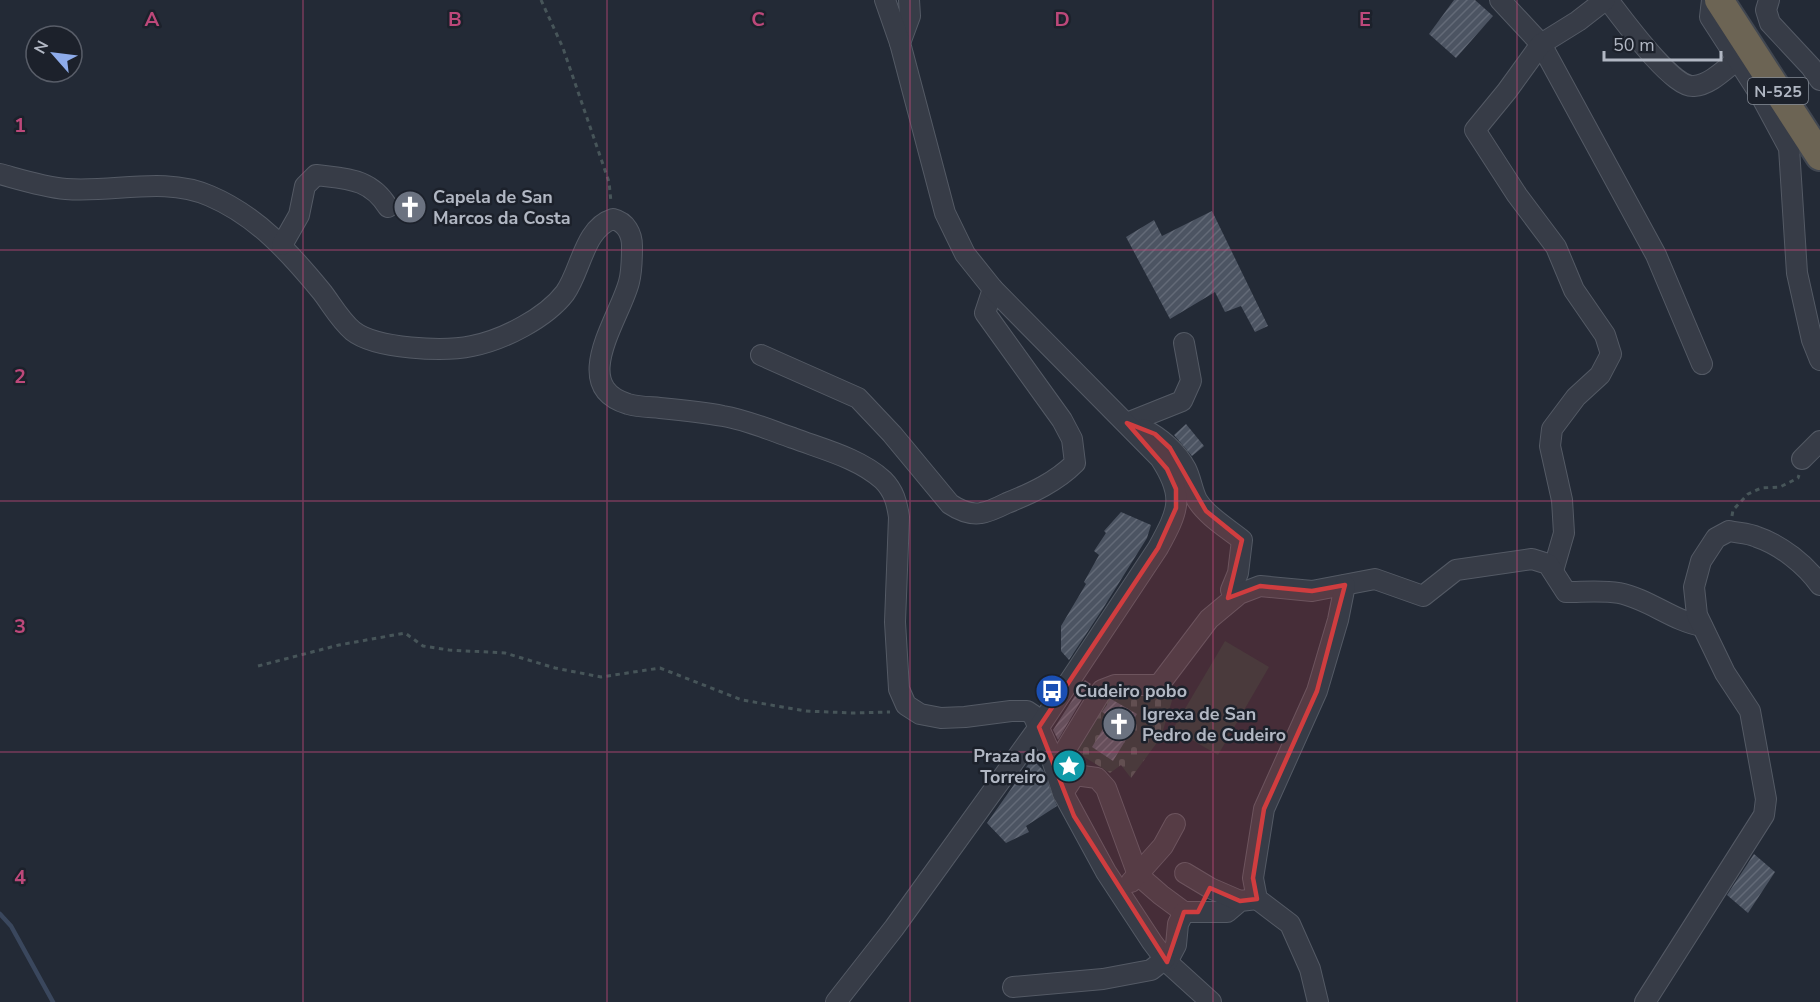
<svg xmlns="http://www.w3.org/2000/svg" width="1820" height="1002" font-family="'Nunito Sans',sans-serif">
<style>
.green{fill:#293a3b}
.cemetery{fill:url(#cemetery-stones)}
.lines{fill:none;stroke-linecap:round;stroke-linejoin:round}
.stream{stroke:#3a475d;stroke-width:4.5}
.building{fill:url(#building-hatch)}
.minor-casing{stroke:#545a65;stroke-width:22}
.highway-casing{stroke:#414751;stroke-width:32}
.path{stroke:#475559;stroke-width:3;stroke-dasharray:4.5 4.5;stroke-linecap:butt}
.minor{stroke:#373c47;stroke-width:20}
.highway{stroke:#6c6454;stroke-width:28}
.marked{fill:#d03d3f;fill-opacity:0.2;stroke:#d03d3f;stroke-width:4.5;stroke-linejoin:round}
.grid{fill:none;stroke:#bd487a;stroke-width:1.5;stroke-opacity:0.55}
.labels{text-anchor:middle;stroke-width:5;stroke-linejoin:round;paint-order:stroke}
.shield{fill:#1c212b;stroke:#848a95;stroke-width:1.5}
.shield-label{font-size:16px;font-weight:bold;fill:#b1b7c3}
.poi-label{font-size:18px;font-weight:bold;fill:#b1b7c3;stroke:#1c212b;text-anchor:start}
.grid-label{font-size:20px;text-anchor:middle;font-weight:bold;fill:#bd487a;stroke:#1c212b;stroke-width:5;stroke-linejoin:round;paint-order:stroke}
</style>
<defs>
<pattern id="cemetery-stones" width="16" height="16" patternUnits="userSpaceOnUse" patternTransform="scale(1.5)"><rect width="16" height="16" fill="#293a3b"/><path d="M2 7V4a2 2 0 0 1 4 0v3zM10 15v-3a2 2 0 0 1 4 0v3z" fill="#465456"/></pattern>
<pattern id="building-hatch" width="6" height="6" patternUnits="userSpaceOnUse" patternTransform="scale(1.5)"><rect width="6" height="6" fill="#4c5462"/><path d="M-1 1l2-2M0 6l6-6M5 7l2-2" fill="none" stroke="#636a77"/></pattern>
</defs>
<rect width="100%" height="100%" fill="#232a36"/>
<polygon class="green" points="1225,641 1269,667 1218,755 1173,729"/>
<polygon class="cemetery" points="1145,688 1173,697 1161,737 1131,778 1121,765 1110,773 1070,748 1102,697"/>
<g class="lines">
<polyline class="stream" points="0,914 11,926 53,1002"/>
</g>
<g class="building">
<polygon points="1454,0 1475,0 1493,16 1456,58 1429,34"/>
<polygon points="404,199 418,201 416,216 402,214"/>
<polygon points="1212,211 1268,326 1255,332 1241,306 1225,312 1215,292 1170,319 1126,237 1154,220 1162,236"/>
<polygon points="1186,424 1204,446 1192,456 1174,435"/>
<polygon points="1121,512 1151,525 1147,538 1102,610 1069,660 1061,651 1061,626 1086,584 1084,582 1099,555 1094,551 1106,533 1104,531"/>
<polygon points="1085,680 1091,684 1058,740 1053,730"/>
<polygon points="1111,699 1137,714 1127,731 1130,733 1113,761 1092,747 1110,717 1102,712"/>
<polygon points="1032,759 1043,770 1057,806 1026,826 1029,832 1006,843 987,823"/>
<polygon points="1754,854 1775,872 1748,913 1727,895"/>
</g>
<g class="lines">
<g class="minor-casing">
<g id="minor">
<polyline points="1500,0 1541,44 1656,255 1702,364"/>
<path d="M1608,0C1622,18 1673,89 1694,86C1710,85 1725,69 1737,60"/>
<polyline points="1712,0 1710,17 1761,96 1789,148 1797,273 1812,340 1820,360"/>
<polyline points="1769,0 1766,10 1770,23 1811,67 1820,80"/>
<polyline points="900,43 910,16 909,0"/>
<path d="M0,174C22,180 44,187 66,189C114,193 164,176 210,196C257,216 290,253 322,292C332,305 340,320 353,331C376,349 444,352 472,346C503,340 546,318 565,293C581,271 584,228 613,219C626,222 632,234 632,246C632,258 632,271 629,282C620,318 568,386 628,404C639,407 650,407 660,408C681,410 702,412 723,416C747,420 770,430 793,438C822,449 859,458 883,480C894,491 897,503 899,517L895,622L899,689L906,705L920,714L941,718L965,717L1011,711H1027L1033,715L1048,748L1063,793L1106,872L1152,942L1167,962L1211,1002"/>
<path d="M282,245L299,215L305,186L316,175C347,179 370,178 388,207"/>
<path d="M761,355L858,398L892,434L950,504C959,510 969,515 981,513C989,512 999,507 1007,503C1032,493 1056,482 1075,463L1072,439L1062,420L985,313L993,289"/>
<polyline points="1127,423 1182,401 1191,381 1184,343"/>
<path d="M1143,429C1160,437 1177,452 1186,469C1191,479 1192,490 1197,500C1207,516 1227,528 1242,540L1238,573L1231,590L1234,598"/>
<polyline points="1802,459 1820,441"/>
<polyline points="1553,571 1564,533 1562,500 1550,446 1552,429 1576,397 1600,375 1611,354 1605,335 1574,290 1556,247 1517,195 1475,130 1507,91 1541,44 1578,21 1605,0"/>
<polyline points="1075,775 1097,778 1106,788 1138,875 1161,895 1184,912 1227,912 1240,901 1257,899"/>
<path d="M1063,793L1075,775L1066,749L1102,690L1115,685H1159L1209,619L1239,594L1260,586L1312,591L1375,579L1423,596L1456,570L1532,559L1548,564L1566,592C1583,592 1602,590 1619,593C1649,599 1673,621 1702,626"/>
<polyline points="1185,873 1210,888 1240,901"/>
<polyline points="1131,882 1163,846 1175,824"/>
<polyline points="1167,962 1176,945 1178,924 1184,912"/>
<polyline points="1013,987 1103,979 1151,970 1165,959"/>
<path d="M836,1002L894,928L1039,727L1158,548C1179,510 1185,496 1160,458L993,289L965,254L945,213L900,43L885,0"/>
<polyline points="1318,1002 1310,969 1290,924 1257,899 1253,878 1264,809 1317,691 1338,620 1345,585"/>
<path d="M1645,1002L1764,815L1766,799L1750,711L1725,673L1697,615L1694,587L1701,561L1716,538L1729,531C1738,533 1749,533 1757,537C1781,545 1806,565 1820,585"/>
</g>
</g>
<g class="highway-casing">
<polyline id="highway" points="1719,0 1820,156"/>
</g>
<g class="path">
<polyline points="541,0 563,48 609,182 611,202"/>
<polyline points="1732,516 1733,510 1748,494 1761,488 1780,487 1798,478 1799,475"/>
<polyline points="258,666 339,645 405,633 423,646 449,650 505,653 555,668 601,677 660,668 742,700 806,711 853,713 890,712"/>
</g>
<use href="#minor" class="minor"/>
<use href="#highway" class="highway"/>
</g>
<path class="marked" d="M1127,423L1155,434L1170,448L1206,511L1242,540L1228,598L1260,586L1312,591L1345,585L1317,691L1264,809L1253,878L1257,899L1240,901L1210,888L1198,912H1184L1167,962L1074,816L1039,727L1158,548L1176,508V489L1167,469Z"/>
<path class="grid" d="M303,0V1002M607,0V1002M910,0V1002M1213,0V1002M1517,0V1002M0,250H1820M0,501H1820M0,752H1820"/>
<defs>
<g id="church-disc" transform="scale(1.725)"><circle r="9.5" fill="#6b7280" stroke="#1c212b"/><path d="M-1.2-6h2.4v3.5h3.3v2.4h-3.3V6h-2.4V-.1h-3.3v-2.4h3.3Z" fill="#fff"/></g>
<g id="bus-disc" transform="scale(1.725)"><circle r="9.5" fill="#1a4fb4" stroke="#1c212b"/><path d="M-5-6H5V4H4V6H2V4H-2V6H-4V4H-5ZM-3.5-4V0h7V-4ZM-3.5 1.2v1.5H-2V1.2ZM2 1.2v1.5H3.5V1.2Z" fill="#fff"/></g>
<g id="sight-disc" transform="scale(1.725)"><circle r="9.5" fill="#0f9aa8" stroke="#1c212b"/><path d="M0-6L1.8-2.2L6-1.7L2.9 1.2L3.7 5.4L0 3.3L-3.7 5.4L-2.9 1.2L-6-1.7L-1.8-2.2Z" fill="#fff"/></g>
</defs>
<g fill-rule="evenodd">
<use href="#church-disc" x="410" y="207"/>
<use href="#bus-disc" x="1052" y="691"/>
<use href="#church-disc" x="1119" y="724"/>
<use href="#sight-disc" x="1069" y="766"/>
</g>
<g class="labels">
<rect class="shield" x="1748" y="78" width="60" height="26" rx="4.5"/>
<g class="shield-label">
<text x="1778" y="97">N-525</text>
</g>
<g class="poi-label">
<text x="433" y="203">Capela de San<tspan x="433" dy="21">Marcos da Costa</tspan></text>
<text x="1075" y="697">Cudeiro pobo</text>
<text x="1142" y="720">Igrexa de San<tspan x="1142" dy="21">Pedro de Cudeiro</tspan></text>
<text x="1046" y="762" text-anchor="end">Praza do<tspan x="1046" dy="21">Torreiro</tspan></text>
</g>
</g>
<g class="grid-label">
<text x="152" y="26">A</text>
<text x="455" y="26">B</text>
<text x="758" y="26">C</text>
<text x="1062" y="26">D</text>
<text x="1365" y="26">E</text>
<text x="20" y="132">1</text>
<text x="20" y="383">2</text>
<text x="20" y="633">3</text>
<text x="20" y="884">4</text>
</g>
<g transform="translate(54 54) rotate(298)"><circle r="28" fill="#1c212b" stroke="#585d68" stroke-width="1.5"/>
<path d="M0-4.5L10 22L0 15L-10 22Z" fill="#8eaceb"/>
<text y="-9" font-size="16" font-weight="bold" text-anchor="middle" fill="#b1b7c3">N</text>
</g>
<path d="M1604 51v9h117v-9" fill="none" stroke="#b1b7c3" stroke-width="3"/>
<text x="1613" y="51" font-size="18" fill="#b1b7c3" stroke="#1c212b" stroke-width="4.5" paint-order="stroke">50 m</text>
</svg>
